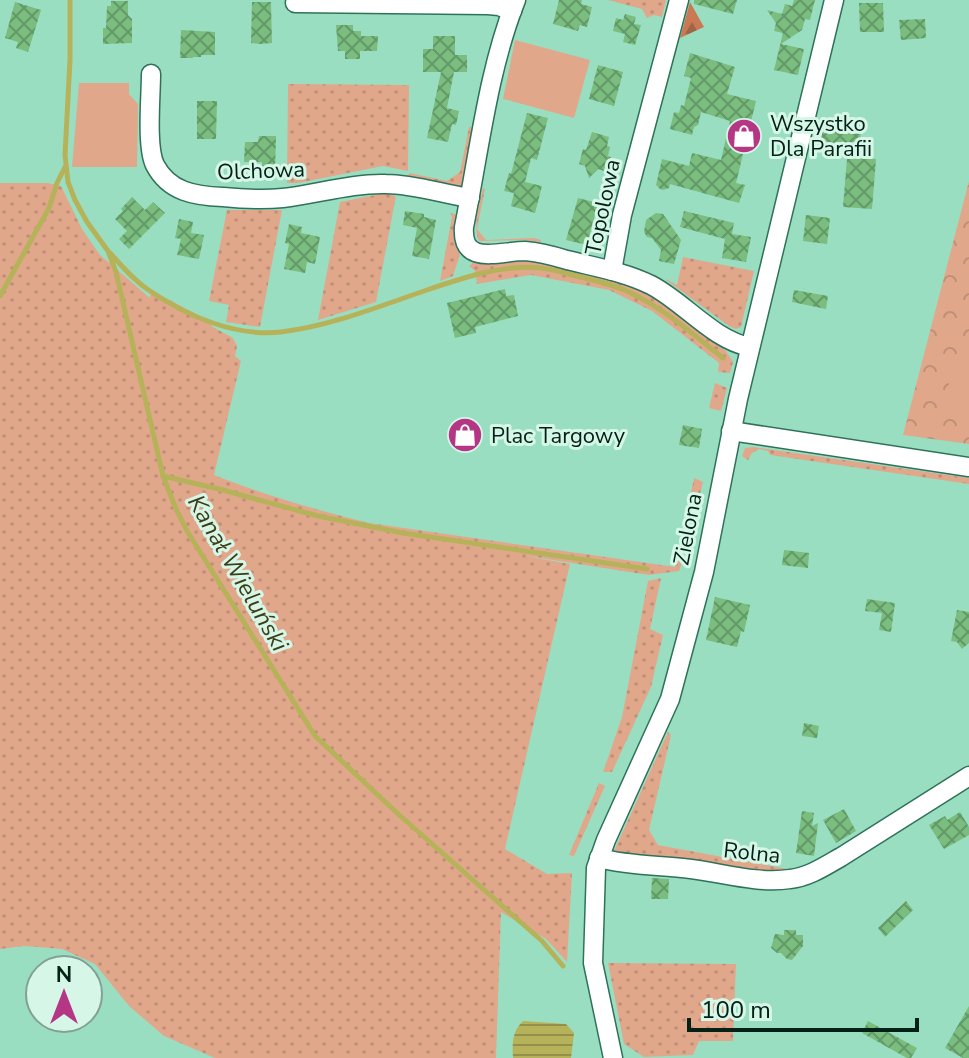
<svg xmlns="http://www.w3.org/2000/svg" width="969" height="1058" font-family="'Nunito Sans',sans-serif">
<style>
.grass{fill:url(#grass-dots)}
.forest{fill:url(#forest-firs)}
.park{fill:url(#park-crowns)}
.garden{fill:#e1a78b}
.water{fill:url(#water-rules)}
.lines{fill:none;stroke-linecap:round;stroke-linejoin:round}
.stream{stroke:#b6b25a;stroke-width:5}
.building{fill:url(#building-cross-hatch)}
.street-casing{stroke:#2e7259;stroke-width:21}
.street{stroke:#fff;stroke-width:18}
.labels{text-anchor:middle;stroke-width:6;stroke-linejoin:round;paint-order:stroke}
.poi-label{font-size:22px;fill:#042117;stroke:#d6f7e8;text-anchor:start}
.street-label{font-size:22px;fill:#042117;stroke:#d6f7e8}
.water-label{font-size:24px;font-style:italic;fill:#3e3c16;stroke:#d6f7e8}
</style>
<defs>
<pattern id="grass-dots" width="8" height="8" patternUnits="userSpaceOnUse" patternTransform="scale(2)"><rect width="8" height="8" fill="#e1a78b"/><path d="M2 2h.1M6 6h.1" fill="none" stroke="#bf8f77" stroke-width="1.8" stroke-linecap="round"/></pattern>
<pattern id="forest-firs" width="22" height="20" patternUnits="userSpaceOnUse" patternTransform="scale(2)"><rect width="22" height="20" fill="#c97a54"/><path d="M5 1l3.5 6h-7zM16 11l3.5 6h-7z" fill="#a16445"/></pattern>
<pattern id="park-crowns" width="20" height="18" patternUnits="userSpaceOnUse" patternTransform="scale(2)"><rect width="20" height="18" fill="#e1a78b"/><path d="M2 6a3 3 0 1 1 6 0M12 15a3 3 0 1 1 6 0" fill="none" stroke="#bf8f77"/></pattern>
<pattern id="water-rules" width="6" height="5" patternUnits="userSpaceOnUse" patternTransform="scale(2)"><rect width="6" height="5" fill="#b6b25a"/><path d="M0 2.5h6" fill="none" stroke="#929049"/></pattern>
<pattern id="building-cross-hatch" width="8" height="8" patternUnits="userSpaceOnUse" patternTransform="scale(2)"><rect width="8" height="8" fill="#7abd7f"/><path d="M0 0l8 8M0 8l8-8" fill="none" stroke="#629967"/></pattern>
</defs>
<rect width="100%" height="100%" fill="#9adec2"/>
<g class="grass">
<polygon points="608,0 666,0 662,17 654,15 647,18 642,9"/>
<polygon points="288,84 409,85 408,171 383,166 298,183 287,183"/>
<polygon points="469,127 474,128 465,186 461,188 408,181 409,173 447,181 460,172"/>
<path d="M0,183H48L61,186L82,229L100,255L150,298V295L155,292L203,318L213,327L233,338L237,346L235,356L241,361L214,475C264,495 316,510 369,523L675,567L679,556L684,557L679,571L649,575L520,555L570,564L505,849L547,874L572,873L567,962L546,939L501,912L496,1058H215L164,1036L129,1006L95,964L62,949L24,946L0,949Z"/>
<path d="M483,188L485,189L477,229L486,240L534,238L541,240V242L524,240L479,241C472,226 480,204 483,188Z"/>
<polygon points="385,193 396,196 376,302 318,320 340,202"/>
<polygon points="227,210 282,210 260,327 226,322 229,305 209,301"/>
<polygon points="450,213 459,215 454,241 460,255 453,276 440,281 452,217"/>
<polygon points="683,257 754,271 741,327 736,329 729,326 666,280 666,279 677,285"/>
<path d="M519,259L531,260C567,268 606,274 640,289C671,302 700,331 726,351L733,362L730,373L718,372L719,363L652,311L609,290L531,275L477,284L475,271L469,266L474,262Z"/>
<polygon points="715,383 727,388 721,411 709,408"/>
<polygon points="753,447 969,478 969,484 770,455 768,451 759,449 752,453 748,460 742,456 745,448"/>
<polygon points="694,478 703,482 685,551 679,550"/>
<polygon points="661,578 650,629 663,635 651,687 612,772 603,772 622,717 648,581"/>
<polygon points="668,732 671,735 649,830 658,845 793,870 772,874 618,856 614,851"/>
<polygon points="599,783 605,786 574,856 569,855"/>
<polygon points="608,963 736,964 733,1041 699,1041 693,1055 644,1057 624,1044"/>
</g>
<polygon class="forest" points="690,2 704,27 680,38"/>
<polygon class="park" points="969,181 969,444 903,435"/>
<g class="garden">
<polygon points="515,40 590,60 574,118 503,99"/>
<polygon points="79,83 129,83 129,94 138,104 137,167 72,167"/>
<polygon points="956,360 969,363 969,419 940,415"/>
</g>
<path class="water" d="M523,1021L566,1024L574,1033L571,1058H513C512,1044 512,1031 523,1021Z"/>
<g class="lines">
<g class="stream">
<polyline points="70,0 70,60 65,155 68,182 75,200 87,222 108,251 116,272 163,476 176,509 187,531 315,736 397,813 542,941 563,966"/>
<path d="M110,253C122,266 134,281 150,291C187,316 235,337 281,332C331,326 380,306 427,290C462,278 503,264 540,268C553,269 564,273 576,276C594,280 612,284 629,292C663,308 693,334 723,358"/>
<polyline points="0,296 49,208 57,183 65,167"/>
<polyline points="163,476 219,489 318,516 403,533 647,569"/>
</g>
</g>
<g class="building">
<polygon points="559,0 582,0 581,4 592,7 587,27 580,25 578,31 553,24"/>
<polygon points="694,0 737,0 733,14 694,4"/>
<polygon points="794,0 815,0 810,20 805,19 802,30 781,44 804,49 798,75 774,70 783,33 774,31 776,23 767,10 782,14 785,4 792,6"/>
<polygon points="111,1 128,1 128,15 132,19 132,43 103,44 103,28 106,28 107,6 111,6"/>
<polygon points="15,2 41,10 28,52 16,48 18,42 5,38"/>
<polygon points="252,2 271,2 272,43 260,44 251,43"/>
<polygon points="859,3 883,3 884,32 860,32"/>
<polygon points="625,14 636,17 634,24 641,25 635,45 623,42 625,34 613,31 616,18 623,20"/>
<polygon points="925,19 926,38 901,40 899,20"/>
<polygon points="336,25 353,25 353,31 361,31 361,36 378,36 377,51 360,51 360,59 345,59 345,51 338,51"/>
<polygon points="181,30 215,32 215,55 201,55 201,57 193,57 193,58 180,58"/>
<polygon points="433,36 455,36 455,55 467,55 467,72 454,72 447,108 459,111 456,125 452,124 448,142 427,138 441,72 423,72 423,49 433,49"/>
<polygon points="690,53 735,67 727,94 756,101 736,183 745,185 739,203 670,184 669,188 663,190 660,189 656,185 662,159 689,166 692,153 721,160 730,121 701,112 698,125 694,127 692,135 670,129 674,112 679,113 681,105 684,106 691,78 684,76"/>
<polygon points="598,65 623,72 614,106 589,99"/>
<polygon points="197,101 217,101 216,139 197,139"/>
<polygon points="527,113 548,118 537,160 531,158 525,182 542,186 535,213 511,206 514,193 504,191 509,173 511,174"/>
<polygon points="823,117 861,119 860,158 876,159 872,209 843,207 848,147 821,145"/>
<polygon points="592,132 609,137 607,146 610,147 608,156 611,157 608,167 605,167 604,171 598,169 589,178 585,166 579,164 583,149 586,150"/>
<polygon points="259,136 276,136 275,173 262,172 262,162 244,162 245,142 258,142"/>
<polygon points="132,197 145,210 153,202 165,213 129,249 119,239 127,231 115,219 123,211 121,209"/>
<polygon points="578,198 598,203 587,245 566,240"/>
<polygon points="405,211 424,214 424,217 436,220 429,259 412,256 417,228 403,225"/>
<polygon points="684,211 734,223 732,234 751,237 746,262 722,258 725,239 680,227"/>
<polygon points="656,213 663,214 681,240 674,264 659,261 661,250 652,238 647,237 644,232 646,220"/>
<polygon points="806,215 830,218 827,244 803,241"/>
<polygon points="179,219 193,222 191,233 204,235 199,259 177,255 181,239 175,238"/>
<polygon points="289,224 302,227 301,233 320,237 315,264 307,262 305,273 284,269 289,244 285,243"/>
<polygon points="505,289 506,296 514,295 518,316 475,327 476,333 455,338 447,303"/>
<polygon points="794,290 828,296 826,309 792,302"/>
<polygon points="683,425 702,429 699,448 679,445"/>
<polygon points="784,550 809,553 808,568 782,565"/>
<polygon points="715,597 750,605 744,632 741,631 737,647 706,640"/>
<polygon points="867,599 895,603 891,632 879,630 882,613 865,611"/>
<polygon points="957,610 969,612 969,643 962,649 957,642 951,641"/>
<polygon points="804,723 819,726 817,738 802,736"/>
<polygon points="844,809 856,831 836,843 823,820"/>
<polygon points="802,811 814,813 812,826 818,823 814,856 796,853"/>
<polygon points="960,812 969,827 969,835 944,849 929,825 945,816 947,820"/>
<polygon points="652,878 669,879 668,899 651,899"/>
<polygon points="906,901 913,910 885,937 878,928"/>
<polygon points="784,930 796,930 796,935 803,935 803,946 792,960 787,959 781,953 777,953 771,948 775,934 784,935"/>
<polygon points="969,1006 969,1058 963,1058 945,1048"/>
<polygon points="868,1021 917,1048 911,1058 907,1058 862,1033"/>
</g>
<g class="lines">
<g class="street-casing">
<g id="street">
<path d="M516,0C488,70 479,153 464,227C461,267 500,251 525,251C539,252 554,256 567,260C595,267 625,272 651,285C684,302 713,340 750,347"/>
<polyline points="295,3 488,5 499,6 512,11"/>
<path d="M151,74C151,96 146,147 155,165C169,192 195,196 223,197C243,199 263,200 283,198C317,194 352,183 386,184C414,184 442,194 470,198"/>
<polyline points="612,271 622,215 679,0"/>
<polyline points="731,431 969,467"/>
<path d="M599,858C629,866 660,865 691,869C723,873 758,884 790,879C809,877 825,866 841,857L969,776"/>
<polyline points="613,1058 593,963 596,868 606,840 670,699 704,572 738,399 834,0"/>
</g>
</g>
<use href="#street" class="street"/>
</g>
<defs>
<g id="shop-disc" transform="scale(1.8)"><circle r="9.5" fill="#b43685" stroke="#d6f7e8"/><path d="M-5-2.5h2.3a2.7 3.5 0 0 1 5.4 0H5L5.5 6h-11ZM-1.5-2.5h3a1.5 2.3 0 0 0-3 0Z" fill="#fff"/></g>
</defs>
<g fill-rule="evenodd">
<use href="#shop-disc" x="744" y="136"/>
<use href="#shop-disc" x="465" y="435"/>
</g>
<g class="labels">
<g class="poi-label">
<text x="770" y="131">Wszystko<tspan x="770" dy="25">Dla Parafii</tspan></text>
<text x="491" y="443">Plac Targowy</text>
</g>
<g class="street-label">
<text transform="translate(261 170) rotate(-2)" y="8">Olchowa</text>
<text transform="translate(602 207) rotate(-78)" y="8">Topolowa</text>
<text transform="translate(687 529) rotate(-79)" y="8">Zielona</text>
<text transform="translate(752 852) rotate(6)" y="8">Rolna</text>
</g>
<g class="water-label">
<text transform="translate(238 573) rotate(60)" y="8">Kanał Wieluński</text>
</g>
</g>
<g transform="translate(64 994)"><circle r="38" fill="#d6f7e8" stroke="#82a194" stroke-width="2"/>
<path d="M0-6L14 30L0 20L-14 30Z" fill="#b43685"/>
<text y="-12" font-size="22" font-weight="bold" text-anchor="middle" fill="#042117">N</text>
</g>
<path d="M689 1018v12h228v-12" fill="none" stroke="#042117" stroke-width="4"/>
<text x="701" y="1018" font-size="24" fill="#042117" stroke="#d6f7e8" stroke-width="6" paint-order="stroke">100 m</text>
</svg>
